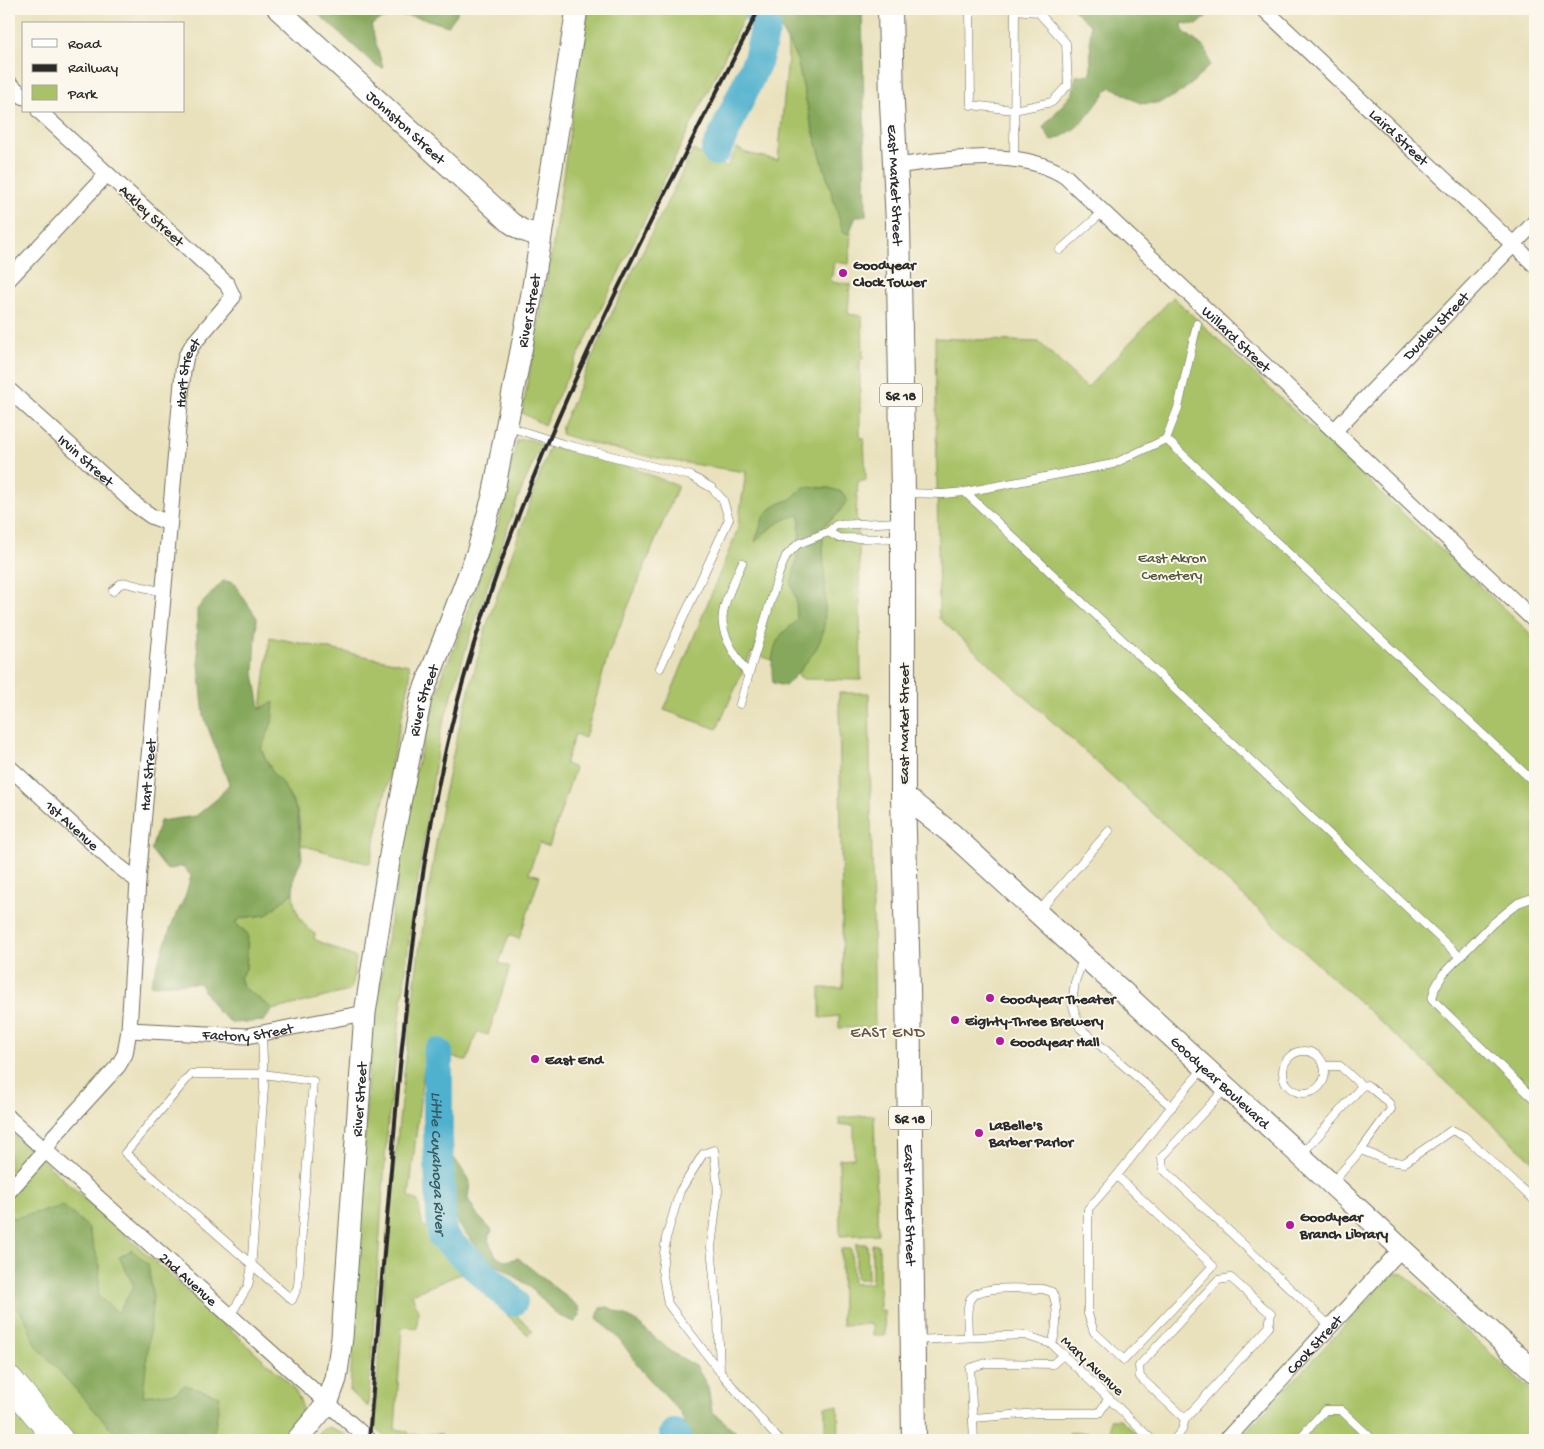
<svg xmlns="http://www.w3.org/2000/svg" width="1544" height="1449" font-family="'Gochi Hand',sans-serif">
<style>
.green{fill:#a9c267;stroke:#6a7649}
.forest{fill:#86a85c;stroke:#586a44}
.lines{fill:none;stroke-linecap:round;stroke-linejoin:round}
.river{stroke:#4fb1ce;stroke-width:30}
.lane-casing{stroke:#6e6b5e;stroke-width:9}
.street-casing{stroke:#6e6b5e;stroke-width:17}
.secondary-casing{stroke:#6e6b5e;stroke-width:23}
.primary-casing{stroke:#6e6b5e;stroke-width:26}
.highway-casing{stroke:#6e6b5e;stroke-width:29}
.lane{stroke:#fff;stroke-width:8}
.street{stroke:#fff;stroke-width:15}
.secondary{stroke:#fff;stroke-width:21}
.primary{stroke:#fff;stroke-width:24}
.highway{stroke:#fff;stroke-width:28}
.rail{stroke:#2b2b2b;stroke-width:4}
.poi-dot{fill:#b5179e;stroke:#fbf7ec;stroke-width:2}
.labels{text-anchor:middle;stroke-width:4;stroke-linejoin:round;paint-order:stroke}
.shield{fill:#fbf7ec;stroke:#696865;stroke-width:1}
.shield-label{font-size:14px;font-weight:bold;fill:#2b2b2b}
.street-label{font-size:15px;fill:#2b2b2b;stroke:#fbf7ec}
.poi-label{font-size:15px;font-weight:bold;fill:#2b2b2b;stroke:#fbf7ec;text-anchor:start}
.park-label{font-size:15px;fill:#51583d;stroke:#fbf7ec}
.neighbourhood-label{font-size:16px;letter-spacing:1px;fill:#665645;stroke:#fbf7ec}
.water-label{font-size:16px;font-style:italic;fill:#385a64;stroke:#fbf7ec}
</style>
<rect width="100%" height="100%" fill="#fbf7ec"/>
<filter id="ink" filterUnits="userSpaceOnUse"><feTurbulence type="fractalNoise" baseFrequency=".02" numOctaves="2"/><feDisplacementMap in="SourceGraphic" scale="10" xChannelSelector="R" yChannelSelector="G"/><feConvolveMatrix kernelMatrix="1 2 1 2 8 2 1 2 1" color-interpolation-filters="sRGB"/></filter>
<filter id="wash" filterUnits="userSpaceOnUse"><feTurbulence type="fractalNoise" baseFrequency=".0096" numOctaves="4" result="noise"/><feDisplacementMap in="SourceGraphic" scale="20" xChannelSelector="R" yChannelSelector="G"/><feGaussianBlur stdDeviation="1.12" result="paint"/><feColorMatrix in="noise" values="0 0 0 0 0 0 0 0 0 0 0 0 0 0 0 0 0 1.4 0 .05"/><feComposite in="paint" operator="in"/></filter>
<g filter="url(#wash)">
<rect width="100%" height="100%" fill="#e9e1bc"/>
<g class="green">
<polygon points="588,9 748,9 544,425 522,413 551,256"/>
<path d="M787,36L797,59L811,123L843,231L851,232L849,264L834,262L831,282L850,284L848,314L862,316L863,359H860V438H864L866,481H858L856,514L859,542L861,680L803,679L784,664L751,653L717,729L664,710L737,531L746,472C683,463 621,454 561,434L562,426L609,319L693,150L727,167L737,148L746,153L778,160L788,58Z"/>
<polygon points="1173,297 1535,638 1535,1163 939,618 935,338 1039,342 1087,388"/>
<polygon points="529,439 541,444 517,501 468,642 440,734 411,925 387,1132 368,1407 350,1391 370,1042 415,772 444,670 455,647 498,524 517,440"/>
<polygon points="550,446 628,466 678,486 608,655 585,738 575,734 565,764 575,768 549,847 539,843 529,873 540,876 519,939 509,935 499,963 510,967 488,1035 477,1032 467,1061 426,1048 409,1197 418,1201 422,1224 533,1331 528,1335 463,1273 412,1294 418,1311 417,1328 402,1327 395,1429 407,1431 410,1435 441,1434 441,1440 388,1440 374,1427 387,1235 404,1074 418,958 443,798 458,732 486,627"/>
<path d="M270,637L409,665L410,679L370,864L301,845C300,834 300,821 297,811C289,788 265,772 261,748C257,720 267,667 270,637Z"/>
<polygon points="839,693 869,693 875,1027 839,1028 839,1016 820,1018 820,988 843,988"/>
<path d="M293,892C294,910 300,923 315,934L314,939L356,958L352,988L349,991L272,1010L243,987L240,977L246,969L248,934L235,923L241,918L266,915Z"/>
<polygon points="874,1115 878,1234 840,1236 839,1159 854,1158 854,1125 839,1125 839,1118"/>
<path d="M9,1130L284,1378C310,1406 306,1414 282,1440H74L9,1363Z"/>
<polygon points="856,1244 867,1244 868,1279 856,1279"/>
<polygon points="872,1244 879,1245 880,1311 884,1311 885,1336 873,1336 872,1324 842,1325 841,1249 851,1249 853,1284 872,1283"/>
<polygon points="1395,1273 1404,1274 1535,1394 1535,1440 1238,1440 1374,1294 1384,1279"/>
<polygon points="9,1393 50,1440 9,1440"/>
<polygon points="825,1406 838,1406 839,1440 825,1440"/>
<polygon points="1110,1419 1120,1419 1144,1440 1074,1440 1068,1436 1069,1433 1110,1432"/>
<polygon points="329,1427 343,1433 351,1440 311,1440 321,1430"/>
</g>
<g class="forest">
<path d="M313,9H457V14L448,26C421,18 396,8 371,25L383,68L375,65Z"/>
<polygon points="770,9 862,9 866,216 856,216 849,234 843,232 811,123 797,59"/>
<path d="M1073,9H1210L1205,18L1197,25L1182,23L1183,31L1206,49L1210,65C1193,83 1169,108 1141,103C1133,101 1120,90 1110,87C1089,112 1084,129 1051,141L1043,127L1073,93L1076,76L1091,74L1090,25Z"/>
<path d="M804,487L829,488L842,492L847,500L837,515L823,526C821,554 832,623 818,645C811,658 796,676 785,686L773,683C771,667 771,646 783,633C788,628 793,625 797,620L796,599L791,585L799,548L800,515C783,517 767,530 755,542L764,515L776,505L791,499Z"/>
<polygon points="223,581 233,582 257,618 254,673 260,709 274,702 272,723 261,749 273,773 283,784 297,812 302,858 294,877 293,892 266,915 241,918 235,923 248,934 246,969 240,977 243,987 273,1009 264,1021 232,1023 217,1011 199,983 150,985 172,924 185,897 191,876 183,866 167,870 151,850 160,821 196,816 218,798 229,784 204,717 197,644 197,609"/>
<polygon points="452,1155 470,1181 468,1199 478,1216 492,1230 488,1240 496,1256 506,1261 518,1258 579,1307 580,1315 575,1322 557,1315 529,1286 502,1268 489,1262 459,1225 447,1193 444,1175"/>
<polygon points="63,1206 88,1227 100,1266 98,1296 118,1313 134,1286 119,1257 132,1250 148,1264 153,1297 143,1396 177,1392 185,1385 220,1396 215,1428 211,1440 121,1440 35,1344 26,1320 9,1296 9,1216 15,1218"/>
<polygon points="608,1307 634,1320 673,1353 696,1366 708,1387 712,1411 745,1440 692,1440 680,1412 642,1371 621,1341 597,1318 600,1308"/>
</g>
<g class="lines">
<g class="river">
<polyline points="716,151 758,59 766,26 757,9"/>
<path id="s1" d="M438,1053V1138L442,1236L513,1301"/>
<polyline points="674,1434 679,1440"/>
</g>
</g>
</g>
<g filter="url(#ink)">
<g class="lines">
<g class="lane-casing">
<g id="lane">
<polyline points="970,9 971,105 1014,110 1052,102 1068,85 1066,43 1038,12 1015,10"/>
<polyline points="1014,159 1015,9"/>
<polyline points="1060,250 1104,211"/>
<polyline points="509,427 563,444 691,476 712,488 723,500 729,519 660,668"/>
<polyline points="1166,439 1178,408 1197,324"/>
<polyline points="965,492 1460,957"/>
<polyline points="905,493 942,494 965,492 1113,464 1166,439 1535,783"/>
<polyline points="828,532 839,538 899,539"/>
<path d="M742,563C717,620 713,621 748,675"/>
<polyline points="113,591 120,584 126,583 164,592"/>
<polyline points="740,704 779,573 786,556 798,544 828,532 836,525 899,522"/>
<polyline points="1535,897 1518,903 1492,924 1443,974 1435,988 1432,999 1535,1100"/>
<polyline points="1039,911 1109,831"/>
<polyline points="1083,959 1075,982 1072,1003 1080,1028 1172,1107"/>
<circle cx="1304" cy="1072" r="21"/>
<polyline points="1324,1066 1340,1066 1362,1086"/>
<polygon points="191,1074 263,1074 313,1081 298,1286 292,1300 125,1153"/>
<polyline points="1226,1088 1162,1157 1163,1169 1330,1326"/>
<polyline points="1301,1155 1362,1086 1367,1085 1389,1103 1391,1109 1361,1150"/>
<path d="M1118,1177L1213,1266L1124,1360L1094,1332L1088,1314V1209C1130,1164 1163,1113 1204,1068"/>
<polyline points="1332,1183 1361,1150 1388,1161 1404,1163 1452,1130 1464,1136 1535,1201"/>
<polyline points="230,1316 248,1286 251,1271 264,1086 262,1034"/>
<path d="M968,1337C968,1326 966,1312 969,1302C973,1283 1027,1289 1043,1289L1052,1292C1059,1306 1057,1329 1052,1344"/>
<polyline points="915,1340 1024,1335 1052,1344 1152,1440"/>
<polyline points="720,1372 718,1318 711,1247 718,1191 714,1150 703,1154 680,1191 666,1238 662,1270 668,1304 720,1372 779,1440"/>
<polyline points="973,1418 1038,1413 1099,1413 1109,1398"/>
<polyline points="974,1440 970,1368 986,1363 1053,1364 1064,1354"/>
<polyline points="1174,1440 1182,1430 1185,1419 1269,1327 1271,1314 1231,1278 1218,1280 1139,1366 1140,1377 1185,1419"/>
<polyline points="1298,1440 1325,1410 1341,1410 1373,1440"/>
</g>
</g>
<g class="street-casing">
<g id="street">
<path id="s2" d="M1264,9L1535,265"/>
<polyline points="9,83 24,97"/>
<path id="s3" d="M895,166C946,160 1021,146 1066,177L1535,621"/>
<polyline points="9,279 107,174"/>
<path id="s4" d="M9,390L137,506L151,516L169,523"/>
<path id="s5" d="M1335,430L1535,222"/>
<path id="s6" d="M9,767L113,862L138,881"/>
<path id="s7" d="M129,1030L247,1036L365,1013"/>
<path id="s8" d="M9,1118L369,1440"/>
<path id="s9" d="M9,1191L45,1151L54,1136L118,1066L125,1054L129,1030L138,881L183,371L186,356L193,344L233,297L227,284L39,111"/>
<path id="s10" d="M1226,1440L1402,1248"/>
</g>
</g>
<g class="secondary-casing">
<g id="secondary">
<path id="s11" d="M278,9L511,223L522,230L540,236"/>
<path id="s12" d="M903,795L952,834L1535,1372"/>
<path id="s13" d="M297,1440L327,1404L336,1379L342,1338L365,1013L391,849L421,698L477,553L493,496L531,299L577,9"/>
</g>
</g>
<g class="primary-casing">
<g id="primary">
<path id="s14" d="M890,9L892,103L898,223L903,493V795L908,986L914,1440"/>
</g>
</g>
<g class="highway-casing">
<polyline id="highway" points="9,1380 59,1440"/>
</g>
<use href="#lane" class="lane"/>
<use href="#street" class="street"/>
<use href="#secondary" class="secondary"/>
<use href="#primary" class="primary"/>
<use href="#highway" class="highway"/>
<path class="rail" d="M369,1440C378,1322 388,1205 398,1087C411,952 426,815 462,685C528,446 648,228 759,9"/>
</g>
</g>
<g class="poi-dot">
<circle cx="843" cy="273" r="5"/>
<circle cx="990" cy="998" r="5"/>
<circle cx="955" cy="1020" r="5"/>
<circle cx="1000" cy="1041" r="5"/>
<circle cx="535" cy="1059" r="5"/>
<circle cx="979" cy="1133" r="5"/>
<circle cx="1290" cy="1225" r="5"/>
</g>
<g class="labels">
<g class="shield">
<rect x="880" y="383.5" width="42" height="23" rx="4"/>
<rect x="889" y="1106.5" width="42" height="23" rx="4"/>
</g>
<g class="shield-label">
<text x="901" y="400">SR 18</text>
<text x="910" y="1123">SR 18</text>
</g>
<g class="street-label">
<text dy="5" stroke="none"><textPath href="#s11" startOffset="174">Johnston Street</textPath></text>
<text dy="5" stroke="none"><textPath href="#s2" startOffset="186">Laird Street</textPath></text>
<text dy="5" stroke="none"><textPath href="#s14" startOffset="176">East Market Street</textPath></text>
<text transform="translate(152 215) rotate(43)" y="5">Ackley Street</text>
<text dy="5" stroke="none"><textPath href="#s13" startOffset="1164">River Street</textPath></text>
<text dy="5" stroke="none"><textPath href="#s5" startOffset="145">Dudley Street</textPath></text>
<text dy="5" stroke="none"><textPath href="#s3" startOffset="410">Willard Street</textPath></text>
<text dy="5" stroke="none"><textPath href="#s9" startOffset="865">Hart Street</textPath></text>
<text dy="5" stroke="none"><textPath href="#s4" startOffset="104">Irvin Street</textPath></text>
<text dy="5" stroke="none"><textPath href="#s13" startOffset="759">River Street</textPath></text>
<text transform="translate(903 724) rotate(-90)" y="5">East Market Street</text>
<text dy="5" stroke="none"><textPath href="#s9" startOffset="460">Hart Street</textPath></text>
<text dy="5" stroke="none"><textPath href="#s6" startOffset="86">1st Avenue</textPath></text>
<text dy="5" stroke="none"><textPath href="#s7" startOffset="119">Factory Street</textPath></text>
<text dy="5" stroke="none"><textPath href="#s12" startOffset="428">Goodyear Boulevard</textPath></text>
<text dy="5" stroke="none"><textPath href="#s13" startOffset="354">River Street</textPath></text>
<text dy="5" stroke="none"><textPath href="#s14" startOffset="1196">East Market Street</textPath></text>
<text dy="5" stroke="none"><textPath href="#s8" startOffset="241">2nd Avenue</textPath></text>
<text dy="5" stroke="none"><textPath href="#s10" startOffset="130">Cook Street</textPath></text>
<text transform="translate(1093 1365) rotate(43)" y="5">Mary Avenue</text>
</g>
<g class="poi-label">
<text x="853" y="269">Goodyear<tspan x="853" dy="17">Clock Tower</tspan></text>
<text x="1000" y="1003">Goodyear Theater</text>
<text x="965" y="1025">Eighty-Three Brewery</text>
<text x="1010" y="1046">Goodyear Hall</text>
<text x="545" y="1064">East End</text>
<text x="989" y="1129">LaBelle's<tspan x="989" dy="17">Barber Parlor</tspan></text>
<text x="1300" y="1221">Goodyear<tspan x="1300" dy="17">Branch Library</tspan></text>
</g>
<g class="park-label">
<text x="1172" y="562">East Akron<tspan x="1172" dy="17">Cemetery</tspan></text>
</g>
<g class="neighbourhood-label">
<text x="888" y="1037">EAST END</text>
</g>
<g class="water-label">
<text dy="6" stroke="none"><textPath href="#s1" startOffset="110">Little Cuyahoga River</textPath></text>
</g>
</g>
<rect width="1544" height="1449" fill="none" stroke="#fbf7ec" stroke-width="30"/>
<rect x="22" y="22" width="162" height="90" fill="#fbf7ec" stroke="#a8a59f"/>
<rect x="32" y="39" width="25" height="8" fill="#ffffff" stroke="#a8a59f"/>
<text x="68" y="48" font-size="15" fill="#2b2b2b">Road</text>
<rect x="32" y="64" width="25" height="8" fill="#2b2b2b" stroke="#a8a59f"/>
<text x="68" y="72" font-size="15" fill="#2b2b2b">Railway</text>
<rect x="32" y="85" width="25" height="15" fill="#a9c267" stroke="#a8a59f"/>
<text x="68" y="98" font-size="15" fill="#2b2b2b">Park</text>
</svg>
